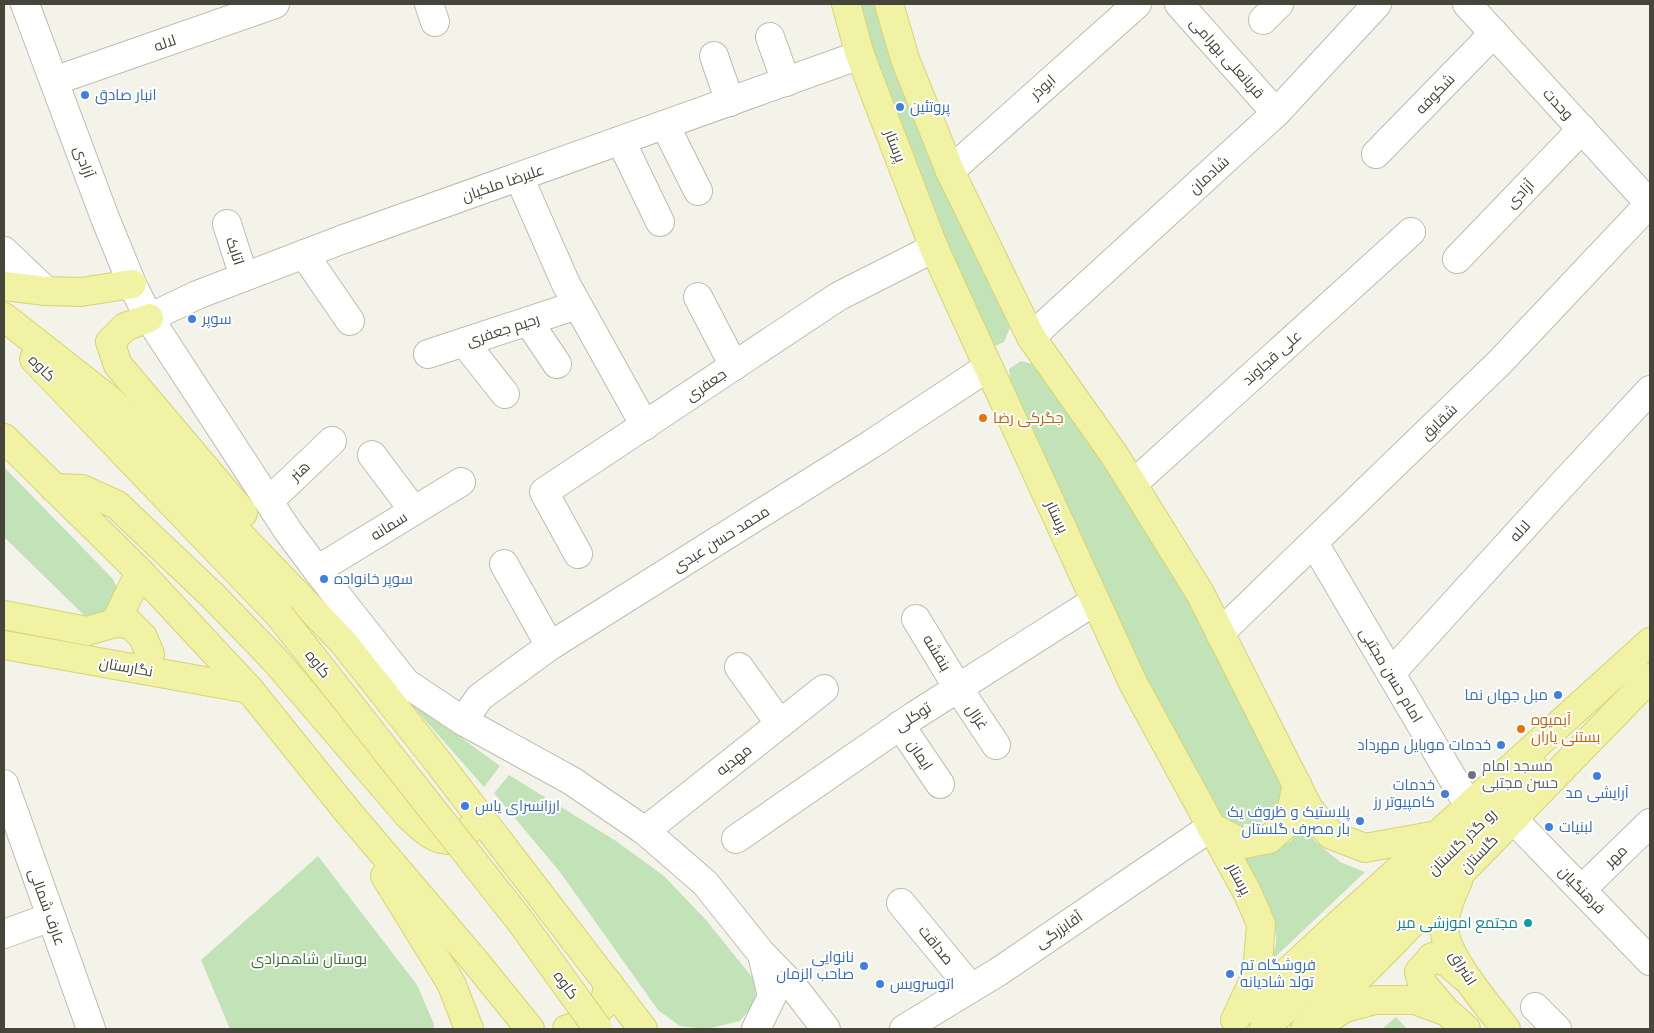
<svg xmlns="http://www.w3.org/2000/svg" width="1654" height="1033" font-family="'Nunito Sans',Cairo,sans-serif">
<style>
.green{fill:#c2e2b8}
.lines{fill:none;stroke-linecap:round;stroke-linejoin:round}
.minor-casing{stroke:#bdbdad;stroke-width:30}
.major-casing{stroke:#d5d575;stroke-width:30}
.minor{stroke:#fff;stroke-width:28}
.major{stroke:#f1f2a3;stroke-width:28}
.major-bridge-casing{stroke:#d5d575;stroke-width:30;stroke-linecap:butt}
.major-bridge{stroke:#f1f2a3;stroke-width:28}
.shop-dot{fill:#3f7fe0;stroke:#fff;stroke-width:2}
.food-dot{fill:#e8710a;stroke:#fff;stroke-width:2}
.worship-dot{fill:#6b7280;stroke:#fff;stroke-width:2}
.culture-dot{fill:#0f9aa8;stroke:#fff;stroke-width:2}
.labels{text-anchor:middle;stroke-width:4;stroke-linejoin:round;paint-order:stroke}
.street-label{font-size:15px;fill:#464539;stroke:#fff}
.shop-label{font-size:15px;fill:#366cbe;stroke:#fff;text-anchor:start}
.food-label{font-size:15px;fill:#c56008;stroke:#fff;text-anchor:start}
.worship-label{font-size:15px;fill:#5b616d;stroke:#fff;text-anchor:start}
.culture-label{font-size:15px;fill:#0d838f;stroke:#fff;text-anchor:end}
.park-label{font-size:15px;fill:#387133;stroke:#fff}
</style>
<rect width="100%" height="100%" fill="#f3f3ea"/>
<g class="green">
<polygon points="858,4 874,4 913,107 934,170 949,195 1011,325 1004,342 992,347 978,327 878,69"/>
<path d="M1021,361L1039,366L1077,420L1193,602L1280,776C1280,783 1282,792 1281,799C1279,817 1260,824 1246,828L1214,814L1120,626L1011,385L1009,369Z"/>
<polygon points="4,467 113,579 119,592 114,608 90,621 4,537"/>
<polygon points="403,695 500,766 484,787"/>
<polygon points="509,775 616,841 664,876 706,920 756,982 755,1003 740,1021 706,1029 680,1026 658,1010 560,872 494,793"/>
<path d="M1302,822L1316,842L1340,862L1365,872L1272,960C1273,953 1277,944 1276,937C1274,905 1252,878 1235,853L1253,857L1271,853L1291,841Z"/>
<polygon points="318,856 417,985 434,1024 434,1029 230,1029 201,960"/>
<polygon points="1396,1017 1407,1029 1382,1029"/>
</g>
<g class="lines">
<g class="minor-casing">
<g id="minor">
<polyline points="25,4 105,218 132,284 149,318 288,531 317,570 406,683 463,721 572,781 645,831 705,883 761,953 792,985 826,1029"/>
<polyline points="429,4 435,22"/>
<polyline points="1179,4 1276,113"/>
<polyline points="1467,4 1650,204"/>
<polyline points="1263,20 1279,4"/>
<polyline points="770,37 786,82"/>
<polyline points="714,56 730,102"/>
<polyline points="54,81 275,4"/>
<polyline points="665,125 698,191"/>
<polyline points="621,141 660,222"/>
<polyline points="1376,154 1494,33"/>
<polyline points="950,171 1137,4"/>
<polyline points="519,177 566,284 645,426"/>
<polyline points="227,224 244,277"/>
<polyline points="4,251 46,291"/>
<polyline points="304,254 350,321"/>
<polyline points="1457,259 1582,129"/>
<polyline points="698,297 734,366"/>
<polyline points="149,318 197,295 341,240 860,55"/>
<polyline points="528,321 557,364"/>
<polyline points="1031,337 1276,113 1377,4"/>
<polyline points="464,342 505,394"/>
<polyline points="428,354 577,305"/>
<polyline points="372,455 414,511"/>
<polyline points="1133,484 1411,232"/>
<polyline points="269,501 332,441"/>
<polyline points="1314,543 1469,806"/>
<polyline points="578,554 544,492 839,296 934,248"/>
<polyline points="504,564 550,646"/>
<polyline points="317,570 461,482"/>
<polyline points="916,619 958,688 996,745"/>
<polyline points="1220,633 1500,362 1650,203"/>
<polyline points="739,667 780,724"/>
<polyline points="1391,673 1561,486 1650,390"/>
<polyline points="463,721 480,697 550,646 870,445 988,367"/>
<polyline points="900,725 940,784"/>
<polyline points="4,784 91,1029"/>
<polyline points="1513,819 1650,961"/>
<polyline points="645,831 824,689"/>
<polyline points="736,839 914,716 1095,601"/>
<polyline points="1582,889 1650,823"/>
<polyline points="901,903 971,988"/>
<polyline points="4,934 51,917"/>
<polyline points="1535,1007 1557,1029"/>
<polyline points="756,1029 772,996 762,955"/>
<polyline points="904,1029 998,972 1211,827"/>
</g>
</g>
<g class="major-casing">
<g id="major">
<polyline points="846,4 860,55 934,248 1133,683 1247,892 1261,924 1257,973 1235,1020"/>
<polyline points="889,4 905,59 950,171 1031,337 1115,456 1200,593 1309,809 1331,835 1365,848 1437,835"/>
<polyline points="4,286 46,291 81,292 132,284"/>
<polyline points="4,317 111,401 342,641 431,753 643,1029"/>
<polyline points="149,318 125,327 110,342 118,365 243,513"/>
<polyline points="34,359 280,616"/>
<polyline points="4,438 140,572 249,689 348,812 474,960 530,1029"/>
<path d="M54,488L82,489L117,505L213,596L274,659L409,816C428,834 446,852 470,829"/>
<polyline points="4,615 87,631 115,623 140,572"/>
<polyline points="115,623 130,624 143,637 150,654 143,670"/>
<polyline points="4,645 249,689"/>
<polyline points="1211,827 1244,844 1269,839 1289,821 1297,784"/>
<polyline points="385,876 451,983 469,1029"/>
<path d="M1458,881C1451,897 1442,916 1445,934C1449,960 1489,1007 1506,1029"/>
<polyline points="1444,1009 1422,983 1419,972 1432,957 1448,963 1464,977"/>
<polyline points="1246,1010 1338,925 1650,642"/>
<polyline points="1326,1020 1345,1008 1375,1000 1415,1000 1447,1012 1466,1029"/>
<polyline points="567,1029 583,1024 604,1004 609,984"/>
<polyline points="1264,1029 1475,832 1535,769"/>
<polyline points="1305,1029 1377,959 1650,678"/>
</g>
</g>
<use href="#minor" class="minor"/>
<use href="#major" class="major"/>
<g class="major-bridge-casing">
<polyline id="major-bridge" points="280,616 521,922 598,1029"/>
</g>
<use href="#major-bridge" class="major-bridge"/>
</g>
<g class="shop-dot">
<circle cx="85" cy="95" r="5"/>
<circle cx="900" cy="107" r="5"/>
<circle cx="192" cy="319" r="5"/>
<circle cx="324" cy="579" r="5"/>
<circle cx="1558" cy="695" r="5"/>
<circle cx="1501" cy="745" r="5"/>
<circle cx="1597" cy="776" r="5"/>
<circle cx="1445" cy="794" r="5"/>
<circle cx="465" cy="806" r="5"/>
<circle cx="1360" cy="821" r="5"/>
<circle cx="1549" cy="827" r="5"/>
<circle cx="864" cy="966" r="5"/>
<circle cx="1230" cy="974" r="5"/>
<circle cx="880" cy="984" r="5"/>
</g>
<g class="food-dot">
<circle cx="983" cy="418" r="5"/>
<circle cx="1521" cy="729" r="5"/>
</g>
<circle class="worship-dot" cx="1472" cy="775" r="5"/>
<circle class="culture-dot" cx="1528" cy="923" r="5"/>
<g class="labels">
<g class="street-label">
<text transform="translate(165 43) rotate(-19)" y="5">لاله</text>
<text transform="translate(1227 58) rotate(48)" y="5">قربانعلی بهرامی</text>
<text transform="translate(1043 87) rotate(-42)" y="5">ابوذر</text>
<text transform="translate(1435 94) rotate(-46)" y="5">شکوفه</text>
<text transform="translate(1558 104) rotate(47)" y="5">وحدت</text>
<text transform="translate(895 146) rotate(69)" y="5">پرستار</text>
<text transform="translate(84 162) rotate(70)" y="5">آزادی</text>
<text transform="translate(1209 175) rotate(-42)" y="5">شادمان</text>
<text transform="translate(503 183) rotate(-19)" y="5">علیرضا ملکیان</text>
<text transform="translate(1520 194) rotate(-46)" y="5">آزادی</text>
<text transform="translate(235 251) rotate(72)" y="5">اتابک</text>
<text transform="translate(503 330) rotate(-18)" y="5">رحیم جعفری</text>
<text transform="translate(1272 358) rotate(-42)" y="5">علی قجاوند</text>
<text transform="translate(42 368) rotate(45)" y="5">کاوه</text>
<text transform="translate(706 385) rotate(-34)" y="5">جعفری</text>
<text transform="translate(1439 422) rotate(-44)" y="5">شقایق</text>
<text transform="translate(300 471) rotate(-43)" y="5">هنر</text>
<text transform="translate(1057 517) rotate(65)" y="5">پرستار</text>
<text transform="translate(389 526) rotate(-32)" y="5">سمانه</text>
<text transform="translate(1520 531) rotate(-48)" y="5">لاله</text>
<text transform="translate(721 539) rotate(-32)" y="5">محمد حسن عبدی</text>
<text transform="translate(937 653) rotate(59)" y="5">بنفشه</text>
<text transform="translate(318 664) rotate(52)" y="5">کاوه</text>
<text transform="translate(126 667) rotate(10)" y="5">نگارستان</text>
<text transform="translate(1391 675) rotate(59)" y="5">امام حسن مجتبی</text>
<text transform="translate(913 717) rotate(-33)" y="5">توکلی</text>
<text transform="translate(977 717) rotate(56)" y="5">غزال</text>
<text transform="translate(920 755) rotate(57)" y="5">ایمان</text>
<text transform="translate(734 760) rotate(-38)" y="5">مهدیه</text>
<text transform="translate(1462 842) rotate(-44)" y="5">رو گذر گلستان</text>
<text transform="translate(1479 854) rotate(-46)" y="5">گلستان</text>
<text transform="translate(1616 856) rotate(-44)" y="5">مهر</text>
<text transform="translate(1239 879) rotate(62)" y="5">پرستار</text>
<text transform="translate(1582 890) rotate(46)" y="5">فرهنگیان</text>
<text transform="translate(47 907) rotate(70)" y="5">عارف شمالی</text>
<text transform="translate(1059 930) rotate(-34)" y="5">آقابزرگی</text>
<text transform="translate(936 945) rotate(51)" y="5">صداقت</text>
<text transform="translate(1463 968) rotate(58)" y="5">اشراق</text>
<text transform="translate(566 985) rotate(54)" y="5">کاوه</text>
</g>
<g class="shop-label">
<text x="95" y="100">انبار صادق</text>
<text x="910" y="112">پروتئین</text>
<text x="202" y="324">سوپر</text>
<text x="334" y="584">سوپر خانواده</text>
<text x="1548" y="700" text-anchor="end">مبل جهان نما</text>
<text x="1491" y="750" text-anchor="end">خدمات موبایل مهرداد</text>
<text x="1435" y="790" text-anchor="end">خدمات<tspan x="1435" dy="17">کامپیوتر رز</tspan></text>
<text x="1597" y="798" text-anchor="middle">آرایشی مد</text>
<text x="475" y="811">ارزانسرای یاس</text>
<text x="1350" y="817" text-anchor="end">پلاستیک و ظروف یک<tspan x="1350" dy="17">بار مصرف گلستان</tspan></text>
<text x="1559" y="832">لبنیات</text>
<text x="854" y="962" text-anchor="end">نانوایی<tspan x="854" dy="17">صاحب الزمان</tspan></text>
<text x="1240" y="970">فروشگاه تم<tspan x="1240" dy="17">تولد شادیانه</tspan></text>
<text x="890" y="989">اتوسرویس</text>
</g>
<g class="food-label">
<text x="993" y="423">جگرکی رضا</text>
<text x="1531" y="725">آبمیوه<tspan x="1531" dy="17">بستنی یاران</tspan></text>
</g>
<g class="worship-label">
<text x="1482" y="771">مسجد امام<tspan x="1482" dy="17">حسن مجتبی</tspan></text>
</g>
<g class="culture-label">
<text x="1518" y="928">مجتمع اموزشی میر</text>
</g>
<g class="park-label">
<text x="309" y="964">بوستان شاهمرادی</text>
</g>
</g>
<rect width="1654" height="1033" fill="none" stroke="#464539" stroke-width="10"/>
</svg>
